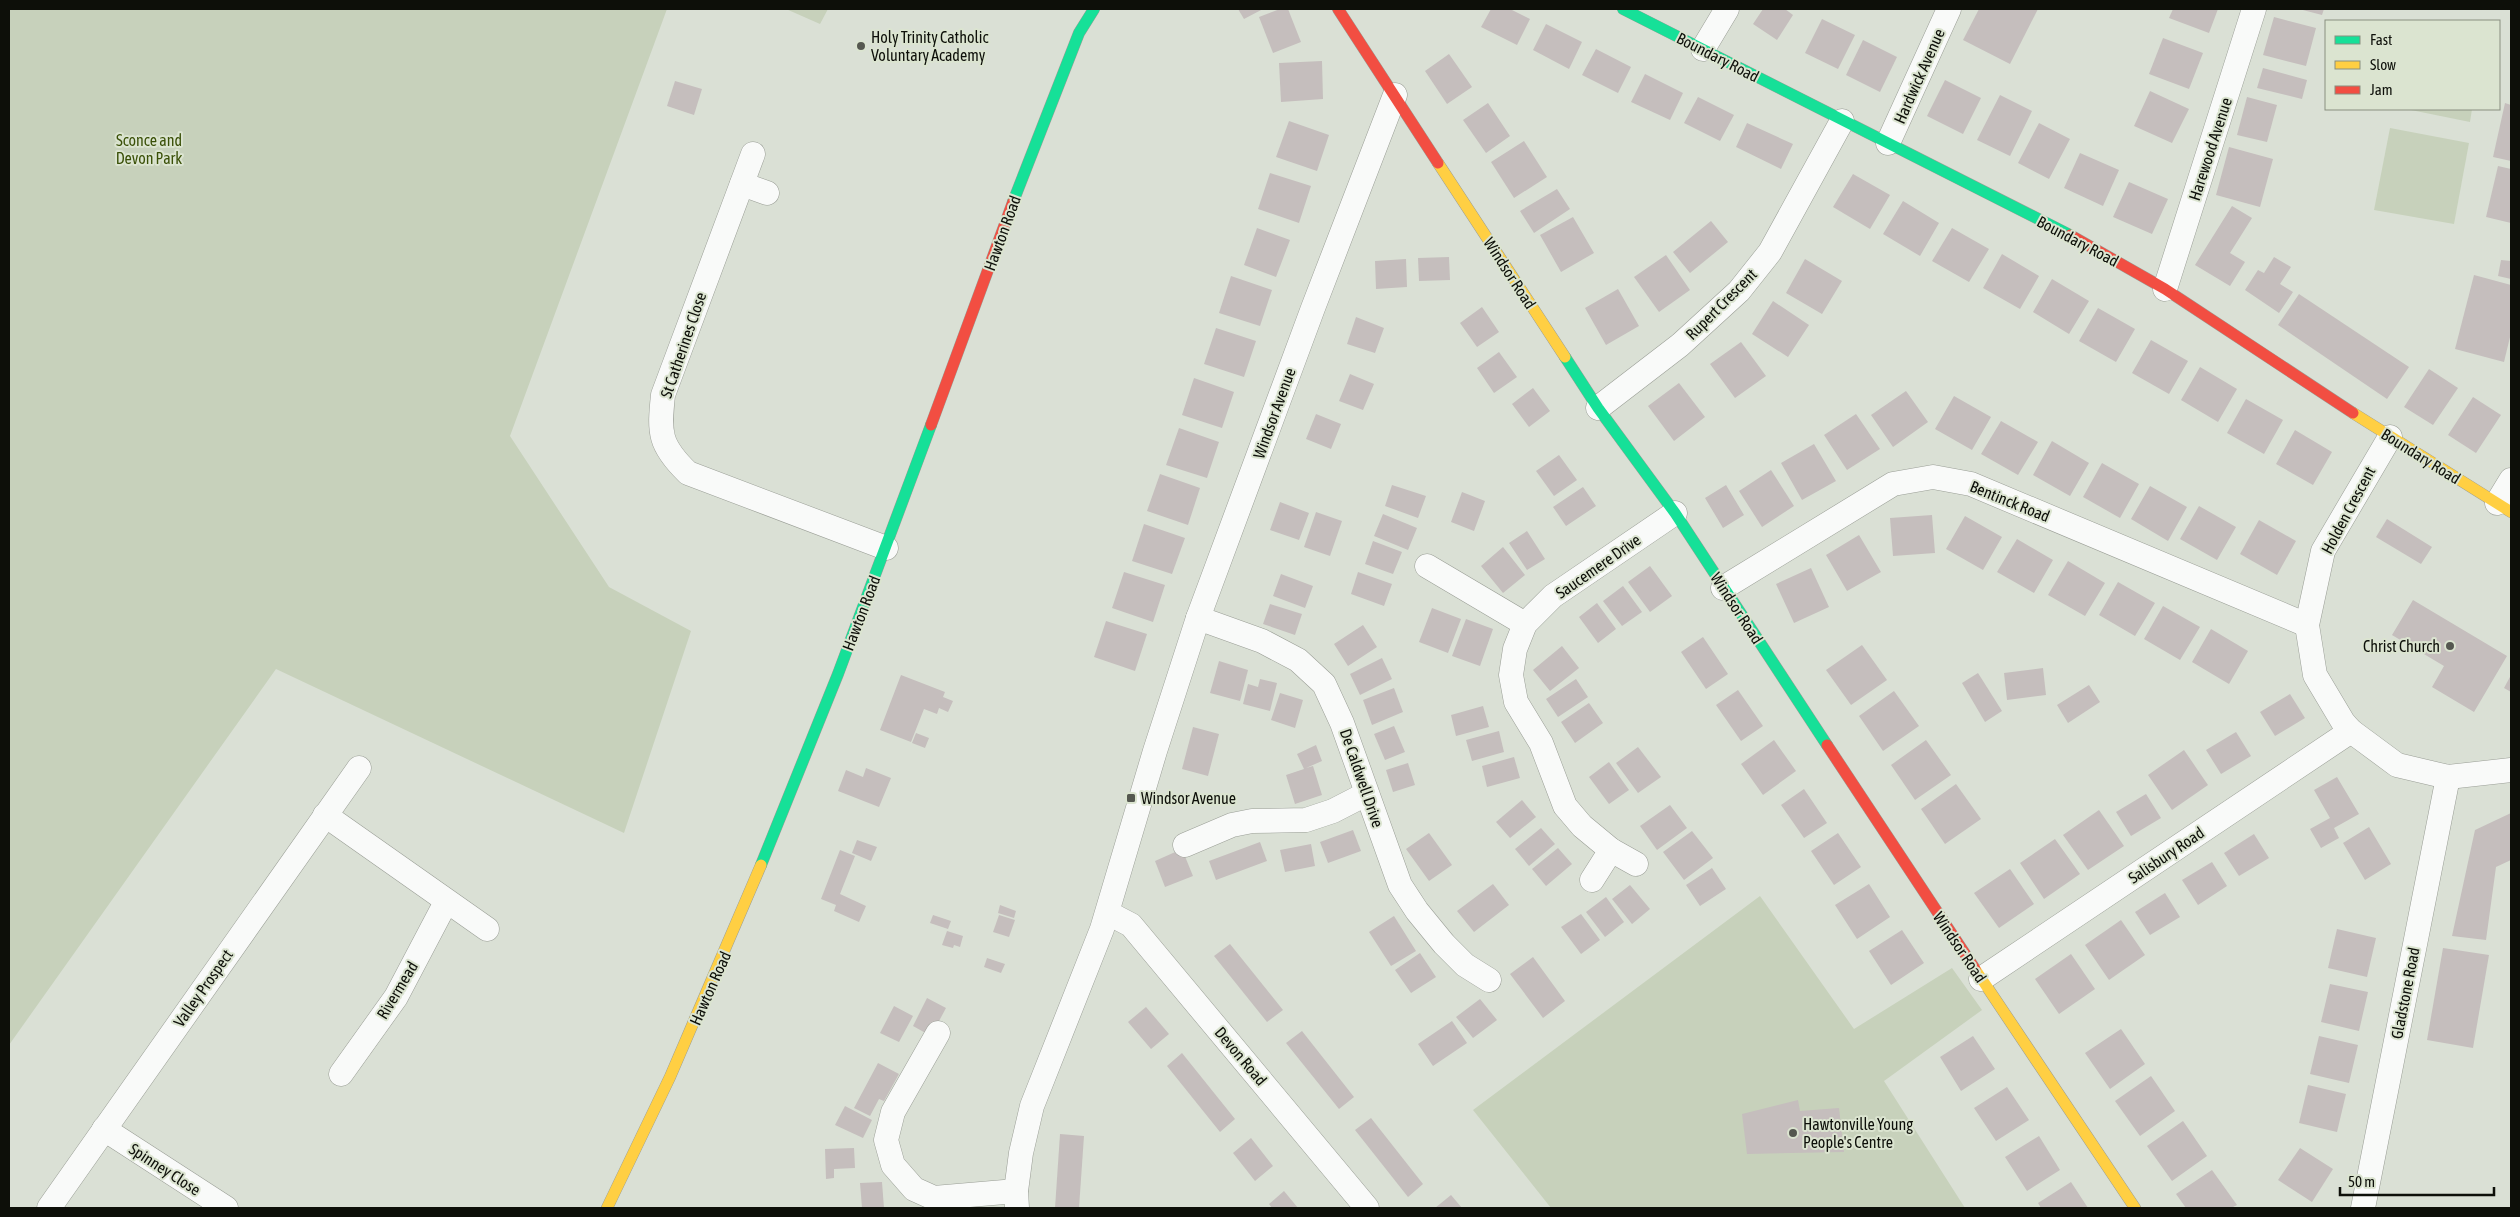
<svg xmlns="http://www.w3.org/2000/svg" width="2520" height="1217" font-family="'Asap Condensed',sans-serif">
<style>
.green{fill:#c7d1bb}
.building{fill:#c5bebd}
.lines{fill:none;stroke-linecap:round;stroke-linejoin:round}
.street-casing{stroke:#9a9e96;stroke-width:25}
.fast-casing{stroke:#9a9e96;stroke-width:12}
.slow-casing{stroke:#9a9e96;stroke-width:12}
.jam-casing{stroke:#9a9e96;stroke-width:12}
.street{stroke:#f9faf9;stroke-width:24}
.fast{stroke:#16e098;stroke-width:11}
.slow{stroke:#ffcf43;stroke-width:11}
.jam{stroke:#f24e42;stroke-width:11}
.poi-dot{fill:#555850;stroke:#dbe4d0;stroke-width:2}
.labels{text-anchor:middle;stroke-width:4;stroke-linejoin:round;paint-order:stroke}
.poi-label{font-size:16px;fill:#0d0f09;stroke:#dbe4d0;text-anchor:start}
.street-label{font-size:16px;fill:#0d0f09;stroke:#dbe4d0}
.park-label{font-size:16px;fill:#3a5008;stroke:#dbe4d0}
</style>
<rect width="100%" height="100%" fill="#dae0d5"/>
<g class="green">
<polygon points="9,9 667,9 510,436 609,587 691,631 624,833 276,669 9,1045"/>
<polygon points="786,9 828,9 820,24"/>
<polygon points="2406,109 2472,109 2470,122"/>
<polygon points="2390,128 2469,143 2454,224 2374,210"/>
<polygon points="1760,896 1854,1029 1952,968 1982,1010 1884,1081 1965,1208 1551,1208 1473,1110"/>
</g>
<g class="building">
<polygon points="1238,9 1263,9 1244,19"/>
<polygon points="1280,9 1288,9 1301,42 1273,53 1259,17"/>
<polygon points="1491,9 1510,9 1530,19 1517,45 1481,27"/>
<polygon points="1763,9 1785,9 1793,15 1777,40 1753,24"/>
<polygon points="1979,9 2038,9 2010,64 1963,40"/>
<polygon points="2173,9 2218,9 2209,33 2169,18"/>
<polygon points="2299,9 2324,9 2322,15"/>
<polygon points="2274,17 2316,28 2306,66 2263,55"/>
<polygon points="1822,19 1855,35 1838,69 1805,53"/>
<polygon points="1546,24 1582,42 1569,69 1533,50"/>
<polygon points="2163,38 2203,53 2189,89 2149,74"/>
<polygon points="1863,40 1897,57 1880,92 1846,75"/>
<polygon points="1596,49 1631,67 1618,93 1582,75"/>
<polygon points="1449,54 1472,87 1447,104 1425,71"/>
<polygon points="1322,61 1323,99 1281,102 1279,63"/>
<polygon points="2263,68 2307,80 2302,99 2257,88"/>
<polygon points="1645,74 1683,93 1670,120 1631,102"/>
<polygon points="1945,80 1981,98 1963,134 1927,116"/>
<polygon points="675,81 702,89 694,115 667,106"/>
<polygon points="2150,91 2189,109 2172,143 2134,126"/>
<polygon points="2000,95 2032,111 2010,156 1977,140"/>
<polygon points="1698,97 1734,115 1720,141 1684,123"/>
<polygon points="2247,97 2277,105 2267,142 2237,135"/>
<polygon points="1488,103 1510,136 1486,153 1463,120"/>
<polygon points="2505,103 2511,105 2511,161 2493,157"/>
<polygon points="1289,121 1329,135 1317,171 1276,157"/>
<polygon points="1747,123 1793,144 1781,169 1736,147"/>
<polygon points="2039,123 2070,139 2049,179 2018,163"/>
<polygon points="1524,141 1547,177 1514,198 1491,162"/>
<polygon points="2229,147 2273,159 2260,207 2216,195"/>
<polygon points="2080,153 2119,170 2103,206 2064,188"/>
<polygon points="2498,166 2511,169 2511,223 2486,217"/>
<polygon points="1270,173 1311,186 1299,223 1258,209"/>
<polygon points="1853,174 1890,195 1870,229 1833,207"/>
<polygon points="2129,182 2168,199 2152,234 2113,217"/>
<polygon points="1557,189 1570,209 1534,233 1520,211"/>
<polygon points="1903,201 1939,223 1920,256 1883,234"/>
<polygon points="2232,206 2252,218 2230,253 2245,262 2230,286 2195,265"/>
<polygon points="1573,217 1594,253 1561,272 1540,235"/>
<polygon points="1711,221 1728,242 1690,273 1673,252"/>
<polygon points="1257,228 1290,240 1276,277 1244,265"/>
<polygon points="1952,228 1989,249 1969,282 1932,261"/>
<polygon points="2002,254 2039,276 2020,309 1983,288"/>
<polygon points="1666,255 1690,290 1659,312 1634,277"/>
<polygon points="1449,257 1450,280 1419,281 1418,258"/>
<polygon points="2274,257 2291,267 2280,284 2293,292 2279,313 2245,290 2258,270 2264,273"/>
<polygon points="1406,259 1407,287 1376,289 1375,261"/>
<polygon points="1805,259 1842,281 1822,314 1786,293"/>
<polygon points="2501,260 2511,261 2511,279 2498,276"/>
<polygon points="2474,275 2511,285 2511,333 2504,362 2455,349"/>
<polygon points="1231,276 1272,290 1260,326 1219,313"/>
<polygon points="2052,279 2089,301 2069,334 2033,312"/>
<polygon points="1618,289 1639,326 1606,345 1585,308"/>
<polygon points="2299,294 2409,367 2387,399 2278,325"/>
<polygon points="1773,301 1809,325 1788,357 1752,334"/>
<polygon points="1482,307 1499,332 1477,347 1460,323"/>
<polygon points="2098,308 2135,329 2116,362 2079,341"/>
<polygon points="1356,317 1384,328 1375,353 1347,344"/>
<polygon points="1216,328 1256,341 1244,377 1204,364"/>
<polygon points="2151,340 2188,361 2169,394 2132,373"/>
<polygon points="1741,342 1766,376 1735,398 1710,364"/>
<polygon points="1499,352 1517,377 1494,393 1477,368"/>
<polygon points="2200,367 2237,389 2218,422 2181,400"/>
<polygon points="2429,369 2458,388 2433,425 2404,407"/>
<polygon points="1350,374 1374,384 1363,410 1339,401"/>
<polygon points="1194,378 1234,392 1222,428 1182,415"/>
<polygon points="1679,383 1705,417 1674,441 1648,406"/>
<polygon points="1533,388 1550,411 1529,427 1512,404"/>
<polygon points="1906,391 1928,422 1893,447 1871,415"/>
<polygon points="1954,396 1991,417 1972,450 1935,429"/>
<polygon points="2473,397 2501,415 2476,453 2448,435"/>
<polygon points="2246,399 2283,420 2264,454 2227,433"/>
<polygon points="1316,414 1341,424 1331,449 1306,439"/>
<polygon points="1856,414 1880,449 1847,470 1824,435"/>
<polygon points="2001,421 2038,442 2018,475 1981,454"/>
<polygon points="1179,428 1219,442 1207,478 1166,465"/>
<polygon points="2295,430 2332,452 2313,485 2276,464"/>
<polygon points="2052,441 2089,463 2070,496 2033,475"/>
<polygon points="1814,444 1836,481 1802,500 1781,463"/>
<polygon points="1559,455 1577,480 1554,496 1536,471"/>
<polygon points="2102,463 2139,484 2120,518 2083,497"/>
<polygon points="1771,470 1794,506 1762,527 1739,491"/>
<polygon points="1160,474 1200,488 1188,525 1147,511"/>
<polygon points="1392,485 1426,496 1418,518 1385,506"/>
<polygon points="1726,485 1744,515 1723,528 1705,498"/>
<polygon points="2150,486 2187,507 2168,541 2131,519"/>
<polygon points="1583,487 1596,506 1566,526 1553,507"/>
<polygon points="1462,492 1485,501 1474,531 1451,522"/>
<polygon points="1280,502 1309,513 1299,540 1270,530"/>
<polygon points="2199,506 2236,527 2217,560 2180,539"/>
<polygon points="1316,512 1342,521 1330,556 1304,547"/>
<polygon points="1383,514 1417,528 1408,550 1374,536"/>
<polygon points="1932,515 1935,553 1893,556 1890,518"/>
<polygon points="1965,516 2002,537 1983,570 1946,549"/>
<polygon points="2387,519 2432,547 2421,564 2376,537"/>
<polygon points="2259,520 2296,541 2277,575 2240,554"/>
<polygon points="1144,524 1185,538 1172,574 1132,561"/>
<polygon points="1527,531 1545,559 1527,570 1509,543"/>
<polygon points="1859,535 1881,572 1847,591 1826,555"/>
<polygon points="2017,539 2053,560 2034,593 1997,572"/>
<polygon points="1373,541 1402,552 1393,574 1365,564"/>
<polygon points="1503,547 1525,575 1503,593 1481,566"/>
<polygon points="2068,561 2105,583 2085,616 2048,595"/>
<polygon points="1650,566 1672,596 1650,612 1628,582"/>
<polygon points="1811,568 1829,607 1794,623 1776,584"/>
<polygon points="1124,572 1165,585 1153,622 1112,608"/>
<polygon points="1358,572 1392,584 1384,606 1351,594"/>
<polygon points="1281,574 1313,586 1305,608 1273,596"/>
<polygon points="2118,582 2155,603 2135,636 2099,615"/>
<polygon points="1623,586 1642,612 1622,626 1603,601"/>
<polygon points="2413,600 2507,656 2474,712 2432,687 2444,666 2392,635"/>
<polygon points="1597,603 1616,629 1598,643 1579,617"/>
<polygon points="1270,604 1302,614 1295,635 1263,624"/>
<polygon points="2163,606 2200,627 2180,660 2144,639"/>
<polygon points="1432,608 1461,619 1448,653 1419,642"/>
<polygon points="1466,619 1493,629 1480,666 1452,656"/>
<polygon points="1106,621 1147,634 1135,671 1094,657"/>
<polygon points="1363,625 1377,647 1348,666 1334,644"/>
<polygon points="2211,629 2248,651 2229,684 2192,662"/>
<polygon points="1703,637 1728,674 1706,689 1681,652"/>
<polygon points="1862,645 1887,680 1851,705 1826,670"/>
<polygon points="1562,646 1579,668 1550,691 1533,670"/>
<polygon points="1382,658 1392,679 1360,695 1350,674"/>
<polygon points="1219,661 1248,670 1240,701 1210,693"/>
<polygon points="2043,668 2046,695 2007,700 2004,673"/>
<polygon points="1978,673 2002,711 1985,722 1962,683"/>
<polygon points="901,675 945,692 943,697 953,701 948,712 939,708 937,714 924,709 911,742 880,730"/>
<polygon points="2511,675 2511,692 2504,688"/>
<polygon points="1260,679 1277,683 1270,711 1243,704 1248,684 1258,687"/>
<polygon points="1576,679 1588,697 1558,717 1546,699"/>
<polygon points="2089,685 2100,702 2068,723 2057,705"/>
<polygon points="1394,688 1403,712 1372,725 1363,700"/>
<polygon points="1738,690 1763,726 1741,741 1716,705"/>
<polygon points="1894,691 1919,726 1883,751 1859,716"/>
<polygon points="1280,693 1303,700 1295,728 1271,720"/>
<polygon points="2290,694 2305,718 2275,736 2260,712"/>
<polygon points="1589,703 1603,723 1575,743 1561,722"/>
<polygon points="1483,706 1489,727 1456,736 1451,715"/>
<polygon points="1394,726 1405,752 1385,760 1374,734"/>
<polygon points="1193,727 1219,734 1208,776 1182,769"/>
<polygon points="1499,731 1504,752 1472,761 1466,740"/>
<polygon points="2236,732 2251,756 2221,774 2206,750"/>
<polygon points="916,733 929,738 925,748 912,743"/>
<polygon points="1774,740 1796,771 1763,795 1741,764"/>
<polygon points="1926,740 1951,775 1915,800 1891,765"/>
<polygon points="1316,745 1322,761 1306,768 1313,766 1322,795 1295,804 1286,775 1304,769 1297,754"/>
<polygon points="1638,747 1661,777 1638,793 1616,763"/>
<polygon points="2184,750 2208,785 2172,810 2148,775"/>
<polygon points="1514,757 1520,778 1487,787 1482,766"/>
<polygon points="1609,762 1629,790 1609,804 1589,777"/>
<polygon points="1408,763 1415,785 1393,792 1386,770"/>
<polygon points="866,768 891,778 879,807 838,791 846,770 863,777"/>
<polygon points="2337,777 2359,814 2334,828 2339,838 2321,848 2310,829 2330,818 2314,790"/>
<polygon points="1956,784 1981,819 1945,844 1921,809"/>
<polygon points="1804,789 1827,823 1804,838 1781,805"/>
<polygon points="2146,794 2161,818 2131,836 2116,812"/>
<polygon points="1522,800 1536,817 1510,838 1496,822"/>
<polygon points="1670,805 1687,828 1657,850 1640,826"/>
<polygon points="2099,810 2124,846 2088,870 2063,835"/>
<polygon points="2511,813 2511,860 2496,867 2486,940 2452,936 2475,830"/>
<polygon points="2369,827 2391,864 2365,880 2343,843"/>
<polygon points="1541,828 1555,844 1529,866 1515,849"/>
<polygon points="1353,830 1361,851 1328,863 1320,842"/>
<polygon points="1692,831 1713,858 1684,880 1663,852"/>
<polygon points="1429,833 1452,865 1429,881 1406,849"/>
<polygon points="1838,833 1861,867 1834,885 1811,851"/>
<polygon points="2254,834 2269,858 2239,876 2224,853"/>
<polygon points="2055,839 2080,874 2044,899 2020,863"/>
<polygon points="857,840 877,847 871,861 852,853"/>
<polygon points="1260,842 1267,861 1216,880 1209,861"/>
<polygon points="1311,844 1315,866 1285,872 1280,850"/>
<polygon points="1558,848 1572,864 1546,886 1532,869"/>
<polygon points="1182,849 1193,876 1165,887 1155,861"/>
<polygon points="840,850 855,856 840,894 866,906 859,922 834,911 836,905 821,899"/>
<polygon points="2212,862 2227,886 2198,905 2182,880"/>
<polygon points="1712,868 1726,889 1700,906 1686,885"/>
<polygon points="2010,869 2034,904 1999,928 1974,893"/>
<polygon points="1493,884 1509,905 1474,932 1457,911"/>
<polygon points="1869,884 1890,917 1857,939 1835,905"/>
<polygon points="1630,885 1650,909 1632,924 1612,899"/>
<polygon points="2165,893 2180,917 2150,935 2135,912"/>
<polygon points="1606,897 1624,922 1605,937 1586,912"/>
<polygon points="1000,905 1016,911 1014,918 998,913"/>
<polygon points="1581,914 1600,940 1581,954 1561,927"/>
<polygon points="933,915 951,921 948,929 930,923"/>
<polygon points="999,915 1015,920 1009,937 993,932"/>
<polygon points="1394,916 1416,951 1391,966 1369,932"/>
<polygon points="2121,920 2145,955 2109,980 2085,945"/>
<polygon points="2337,929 2376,938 2367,977 2328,968"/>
<polygon points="1902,930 1924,963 1891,985 1869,951"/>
<polygon points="947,931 963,936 960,947 954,945 953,948 942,945"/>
<polygon points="1230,944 1283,1010 1267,1022 1214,956"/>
<polygon points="2443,948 2489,955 2473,1048 2427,1040"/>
<polygon points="1420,953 1436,977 1411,993 1395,970"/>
<polygon points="2071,954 2095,989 2059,1014 2035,979"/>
<polygon points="1533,957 1565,1001 1543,1018 1510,974"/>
<polygon points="987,958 1005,964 1001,973 984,967"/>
<polygon points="2330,984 2368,992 2359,1031 2321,1022"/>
<polygon points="927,998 946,1008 931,1036 913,1026"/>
<polygon points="1480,999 1497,1020 1473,1038 1456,1017"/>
<polygon points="894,1006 913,1016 899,1042 880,1033"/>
<polygon points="1146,1007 1169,1034 1151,1049 1128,1022"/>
<polygon points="1452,1021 1467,1043 1433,1066 1418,1044"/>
<polygon points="2121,1029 2145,1064 2110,1089 2085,1053"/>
<polygon points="1302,1031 1354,1097 1339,1109 1286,1043"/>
<polygon points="1973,1036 1995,1069 1961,1091 1940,1057"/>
<polygon points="2319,1036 2358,1045 2349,1083 2310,1074"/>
<polygon points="1182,1053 1235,1119 1220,1132 1167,1066"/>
<polygon points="878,1063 899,1074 884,1101 879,1099 870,1116 854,1108"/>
<polygon points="2151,1076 2175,1111 2140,1136 2115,1101"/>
<polygon points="2308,1085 2346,1094 2337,1132 2299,1123"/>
<polygon points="2007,1087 2029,1120 1996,1141 1974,1108"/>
<polygon points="1798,1100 1800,1111 1839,1108 1844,1152 1747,1154 1742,1114"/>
<polygon points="845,1106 872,1120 863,1138 835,1125"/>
<polygon points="1371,1118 1423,1184 1408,1197 1355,1130"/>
<polygon points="2183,1121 2207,1156 2172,1181 2147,1146"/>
<polygon points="1060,1134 1084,1136 1079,1208 1055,1208"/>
<polygon points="2039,1136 2060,1170 2027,1191 2005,1157"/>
<polygon points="1251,1138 1273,1166 1255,1181 1233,1153"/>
<polygon points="854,1148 855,1168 834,1169 834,1178 826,1179 825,1149"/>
<polygon points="2300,1148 2333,1169 2312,1202 2278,1180"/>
<polygon points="2212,1170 2237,1205 2231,1208 2186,1208 2176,1194"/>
<polygon points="882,1182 884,1208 862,1208 860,1183"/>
<polygon points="2071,1182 2088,1208 2041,1208 2038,1203"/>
<polygon points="1284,1191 1298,1208 1272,1208 1269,1204"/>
<polygon points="1451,1195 1462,1208 1435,1208"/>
</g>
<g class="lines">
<g class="street-casing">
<g id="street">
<polyline points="1703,49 1727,9"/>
<polyline points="1888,143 1949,9"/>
<path d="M753,154L663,395C659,433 659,445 688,473L886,548"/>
<polyline points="742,184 767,193"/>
<polyline points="2165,289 2254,9"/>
<polyline points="1598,408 1680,345 1739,291 1770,252 1842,121"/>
<polyline points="2390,437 2323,551 2307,625 2315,675 2343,722 2351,731 2397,765 2448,777 2511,770"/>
<polyline points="2497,503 2511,480"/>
<polyline points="1427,566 1525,624"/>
<polyline points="1723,588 1893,484 1933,477 1971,484 2307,625"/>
<polyline points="1198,618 1262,641 1298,660 1324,684 1342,723 1400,885 1417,911 1444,944 1465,965 1489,980"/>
<polyline points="325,815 487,929"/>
<polyline points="1185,845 1232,825 1252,821 1306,820 1333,811 1366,794"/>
<polyline points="1636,864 1611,850 1582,826 1565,806 1541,743 1516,702 1511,675 1515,649 1525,624 1553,596 1675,513"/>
<polyline points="1592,880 1611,850"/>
<polyline points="1108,913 1131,925 1367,1208"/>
<polyline points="1981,979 2351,731"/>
<polyline points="938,1033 893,1112 886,1140 893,1165 914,1189 934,1198 1016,1191"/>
<polyline points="341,1074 396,997 446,902"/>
<polyline points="104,1129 226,1208"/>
<polyline points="49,1208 359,768"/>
<polyline points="1017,1208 1016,1191 1021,1153 1032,1106 1102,929 1155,751 1198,618 1313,308 1395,95"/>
<polyline points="2363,1208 2448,777"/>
</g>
</g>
<g class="fast-casing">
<g id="fast">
<polyline points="1623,9 2070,235"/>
<polyline points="1013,202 1079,33 1094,9"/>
<polyline points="1565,357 1598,408 1675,513 1827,745"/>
<polyline points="761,865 838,674 931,425"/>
</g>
</g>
<g class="slow-casing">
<g id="slow">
<polyline points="1438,163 1565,357"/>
<polyline points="2353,413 2511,512"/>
<polyline points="1975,969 2135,1208"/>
<polyline points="607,1208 670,1077 761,865"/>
</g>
</g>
<g class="jam-casing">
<g id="jam">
<polyline points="1338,9 1438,163"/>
<polyline points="2070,235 2165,289 2353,413"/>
<polyline points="931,425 1013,202"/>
<polyline points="1827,745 1975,969"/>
</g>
</g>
<use href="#street" class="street"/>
<use href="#fast" class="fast"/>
<use href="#slow" class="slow"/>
<use href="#jam" class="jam"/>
</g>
<g class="poi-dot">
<circle cx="861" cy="46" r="5"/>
<circle cx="2450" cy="646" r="5"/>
<rect x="1126" y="793" width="10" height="10" rx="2.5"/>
<circle cx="1793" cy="1133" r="5"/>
</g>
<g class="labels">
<g class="poi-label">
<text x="871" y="43">Holy Trinity Catholic<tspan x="871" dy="18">Voluntary Academy</tspan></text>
<text x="2440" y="652" text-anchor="end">Christ Church</text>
<text x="1141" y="804">Windsor Avenue</text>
<text x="1803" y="1130">Hawtonville Young<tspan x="1803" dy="18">People's Centre</tspan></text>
</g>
<g class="street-label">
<text transform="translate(1718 57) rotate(27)" y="6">Boundary Road</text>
<text transform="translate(1919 76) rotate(-66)" y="6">Hardwick Avenue</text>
<text transform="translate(2210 149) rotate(-72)" y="6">Harewood Avenue</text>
<text transform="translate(1002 233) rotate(-70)" y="6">Hawton Road</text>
<text transform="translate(2078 241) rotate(28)" y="6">Boundary Road</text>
<text transform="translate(1510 273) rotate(57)" y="6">Windsor Road</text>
<text transform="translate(1721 304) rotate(-45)" y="6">Rupert Crescent</text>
<text transform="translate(683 345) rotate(-71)" y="6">St Catherines Close</text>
<text transform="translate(1274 413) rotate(-70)" y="6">Windsor Avenue</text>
<text transform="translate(2421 456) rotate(32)" y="6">Boundary Road</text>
<text transform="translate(2010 501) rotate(22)" y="6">Bentinck Road</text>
<text transform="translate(2348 510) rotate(-62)" y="6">Holden Crescent</text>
<text transform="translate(1598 566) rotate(-35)" y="6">Saucemere Drive</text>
<text transform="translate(1737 608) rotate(57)" y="6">Windsor Road</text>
<text transform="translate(861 613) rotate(-69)" y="6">Hawton Road</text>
<text transform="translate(1362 778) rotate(71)" y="6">De Caldwell Drive</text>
<text transform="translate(2166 855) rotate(-34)" y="6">Salisbury Road</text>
<text transform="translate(1960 947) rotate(56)" y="6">Windsor Road</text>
<text transform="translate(203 988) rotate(-55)" y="6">Valley Prospect</text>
<text transform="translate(710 988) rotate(-66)" y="6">Hawton Road</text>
<text transform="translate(397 990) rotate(-59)" y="6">Rivermead</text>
<text transform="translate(2405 993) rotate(-79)" y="6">Gladstone Road</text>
<text transform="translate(1241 1056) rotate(50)" y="6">Devon Road</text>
<text transform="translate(165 1169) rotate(33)" y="6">Spinney Close</text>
</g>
<g class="park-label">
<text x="149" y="146">Sconce and<tspan x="149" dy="18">Devon Park</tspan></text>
</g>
</g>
<rect width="2520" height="1217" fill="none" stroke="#0d0f09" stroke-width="20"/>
<rect x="2325" y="20" width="175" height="90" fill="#dbe4d0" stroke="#898f80"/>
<rect x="2335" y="36" width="25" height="8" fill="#16e098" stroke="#898f80"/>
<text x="2370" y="45" font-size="15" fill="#0d0f09">Fast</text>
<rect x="2335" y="61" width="25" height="8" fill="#ffcf43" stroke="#898f80"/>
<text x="2370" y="70" font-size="15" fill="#0d0f09">Slow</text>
<rect x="2335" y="86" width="25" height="8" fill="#f24e42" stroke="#898f80"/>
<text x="2370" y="95" font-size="15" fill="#0d0f09">Jam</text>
<path d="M2340 1187v8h154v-8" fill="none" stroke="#0d0f09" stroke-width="2.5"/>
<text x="2348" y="1187" font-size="15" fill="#0d0f09" stroke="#dbe4d0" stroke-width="4" paint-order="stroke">50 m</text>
</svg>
